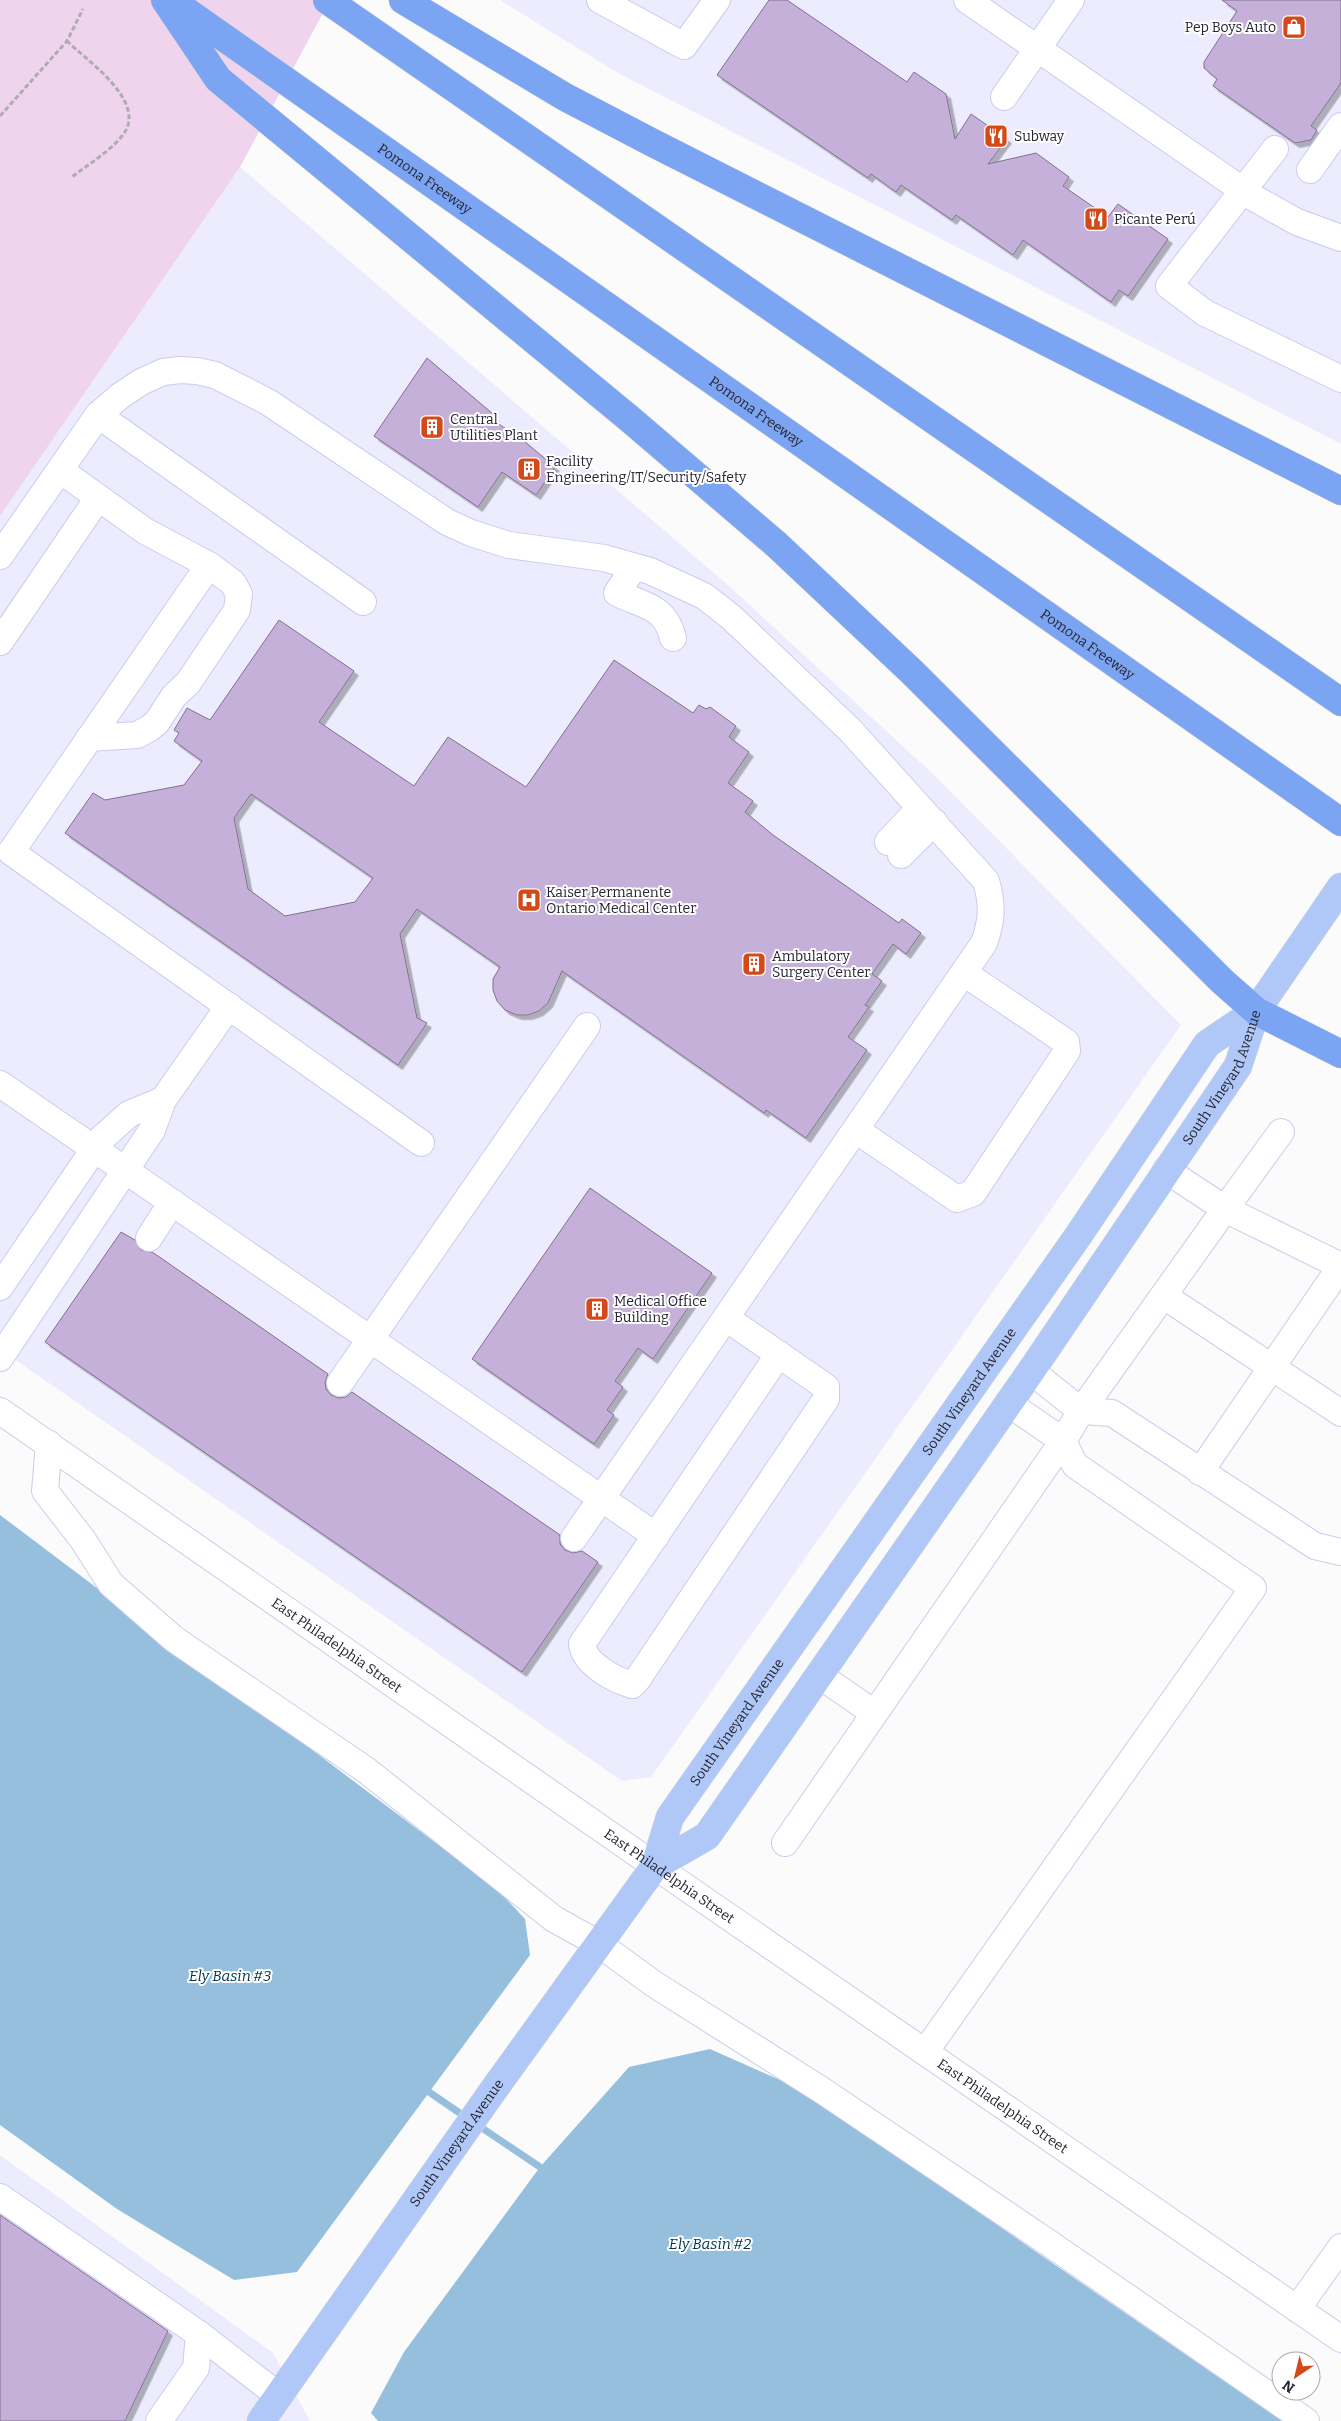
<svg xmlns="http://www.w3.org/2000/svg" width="1341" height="2421" font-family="Bitter,serif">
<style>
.built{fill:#ececfe}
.green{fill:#f0d3ec}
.water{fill:#96bfdd}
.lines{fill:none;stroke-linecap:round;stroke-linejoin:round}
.stream{stroke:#96bfdd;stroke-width:7}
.building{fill:#c5b0d9;stroke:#80718e;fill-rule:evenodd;filter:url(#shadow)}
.minor-casing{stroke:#cbcbee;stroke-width:28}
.major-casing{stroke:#d8d8da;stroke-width:29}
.highway-casing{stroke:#d8d8da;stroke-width:29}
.path{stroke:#aeaeb2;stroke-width:3;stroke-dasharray:5 2.5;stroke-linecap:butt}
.minor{stroke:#fff;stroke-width:26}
.major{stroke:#b0c8f7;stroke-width:28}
.highway{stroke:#7ba4f2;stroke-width:28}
.labels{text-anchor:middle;stroke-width:4;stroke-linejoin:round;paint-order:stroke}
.poi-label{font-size:14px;fill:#262633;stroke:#fff;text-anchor:start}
.street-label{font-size:14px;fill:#262633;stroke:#fff}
.water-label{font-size:15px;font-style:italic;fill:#003350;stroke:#fff}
</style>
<defs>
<filter id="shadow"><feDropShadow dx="4.5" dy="4.5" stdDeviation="0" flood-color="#0004"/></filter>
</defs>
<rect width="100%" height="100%" fill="#fbfbfb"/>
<g class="built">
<polygon points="500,0 1341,0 1341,444 618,73"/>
<polygon points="240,167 729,586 934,775 1181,1025 651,1777 622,1781 0,1349 0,516"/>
<polygon points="0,2155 273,2353 310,2421 0,2421"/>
</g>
<polygon class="green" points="0,0 330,0 240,167 0,516"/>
<g class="water">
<polygon points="0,1515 497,1889 525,1919 530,1955 297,2272 234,2280 117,2209 0,2125"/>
<polygon points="710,2049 798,2088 1282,2421 378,2421 371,2413 404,2352 540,2167 629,2067"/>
</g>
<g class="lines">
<g class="stream">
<polyline points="429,2092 467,2118"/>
<polyline points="476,2124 540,2167"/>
</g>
</g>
<g class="building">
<polygon points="769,0 787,0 907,82 914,72 946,94 955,139 971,114 1007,139 988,164 1036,153 1069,177 1063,186 1108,217 1118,204 1168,239 1128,296 1119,290 1111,302 1023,240 1013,255 956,215 952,220 901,185 896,192 871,174 868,178 717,75"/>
<polygon points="1222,0 1341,0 1341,83 1311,126 1317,130 1311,140 1295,143 1213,86 1217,79 1204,68 1204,62 1237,11"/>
<polygon points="427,358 493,414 490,418 524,441 555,467 536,495 502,472 478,507 374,436"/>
<path d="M279,620L354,671L319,722L414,786L448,737L526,787L614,660L693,713L699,705L706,709L710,707L736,726L729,737L749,752L728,783L753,801L745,812L773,835L899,923L902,919L921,933L906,954L893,944L872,974L882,981L865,1005L869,1007L848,1037L867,1050L806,1138L766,1110L764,1113L562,971L548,1003L539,1011L528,1015H517L505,1010L497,1001L493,990V979L500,967L417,909L400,934L417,1018L427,1023L398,1065L65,833L93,793L105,800L184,785L202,761L174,741L179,733L174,730L187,708L210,720ZM251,794L373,878L355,902L285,916L248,889L234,818Z"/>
<polygon points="590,1188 712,1273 653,1359 638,1348 615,1381 623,1387 607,1410 614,1415 594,1444 472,1359"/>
<polygon points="121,1232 135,1240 141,1250 152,1252 158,1256 328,1374 325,1382 326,1389 331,1395 339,1398 346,1397 352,1392 560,1535 560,1544 565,1550 573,1553 582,1551 598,1562 522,1672 45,1342"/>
<polygon points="0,2215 168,2331 125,2421 0,2421"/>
</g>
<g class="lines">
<g class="minor-casing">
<g id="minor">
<polyline points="600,0 684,46 717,0"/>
<polyline points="967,0 1254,198 1297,222 1341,238"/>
<polyline points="1004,97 1071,0"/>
<polyline points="1275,149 1169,286 1205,313 1341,379"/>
<polyline points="1310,170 1341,126"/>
<polyline points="98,415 363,602"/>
<polyline points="60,470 145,531 209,565 11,852 421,1143"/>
<path d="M0,556L98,415L120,396L141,382L163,372L180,370L197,371L215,375L268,402L447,522L471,533L509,545L604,558L650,571L704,596L731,617L850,730L986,881C993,904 992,921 984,943L574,1538"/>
<path d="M634,567L617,593C643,606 665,605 673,638"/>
<polyline points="0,642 98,498"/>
<polyline points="89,738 137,735 150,728 157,722 174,696 188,683 237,610 239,594 233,583 209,565"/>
<polyline points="888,842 920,808"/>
<polyline points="901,855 934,822"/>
<polyline points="0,1084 656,1536"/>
<polyline points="856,1130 957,1199 973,1193 1067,1051 1066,1042 964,973"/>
<polyline points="1166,1170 1225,1209 1281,1132"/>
<polyline points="149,1238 172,1202"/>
<polyline points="0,1287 101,1139 129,1114 163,1100"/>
<polyline points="1164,1296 1341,1413"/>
<path d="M726,1318L826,1387V1399L637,1680L632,1685C615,1680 584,1664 582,1644L779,1354"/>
<polyline points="0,1358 152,1130 163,1100 229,1006"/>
<polyline points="1031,1371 1081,1411 1112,1413 1315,1546 1341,1552"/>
<polyline points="340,1383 587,1026"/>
<path id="s1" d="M0,1411L655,1866L1341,2339"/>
<polyline points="49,1444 45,1491 83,1540 111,1584 174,1639 366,1770 554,1919 599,1944 654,1984 823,2091 1049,2243 1306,2421"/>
<polyline points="1200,1472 1341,1266"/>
<polyline points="819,1675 874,1713"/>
<polyline points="785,1843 1063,1441 1081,1411 1225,1209 1341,1266"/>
<polyline points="925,2052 1253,1588 1075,1465 1063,1441 1008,1403"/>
<polyline points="0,2197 199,2334 196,2368 159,2421"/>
<polyline points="1297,2309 1341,2247"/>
<polyline points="199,2334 279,2396"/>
</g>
</g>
<g class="major-casing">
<g id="major">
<path id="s2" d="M655,1866L707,1836L1031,1371L1238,1066L1256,1011L1341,887"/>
<path id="s3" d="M261,2421L492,2092L655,1866L670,1817L1078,1236L1207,1044L1256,1011"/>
</g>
</g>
<g class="highway-casing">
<g id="highway">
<polyline points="165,0 218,79 631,420 777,545 912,672 1222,981 1256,1011 1341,1054"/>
<polyline points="327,0 1341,702"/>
<polyline points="403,0 565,97 653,143 1341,491"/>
<path id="s4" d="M172,1L1341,822"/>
</g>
</g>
<g class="path">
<path d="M67,41C86,60 140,96 127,128C119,146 87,165 72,177"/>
<polyline points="0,116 67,41 83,9"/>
</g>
<use href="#minor" class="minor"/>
<use href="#major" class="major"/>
<use href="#highway" class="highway"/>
</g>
<defs>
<g id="shop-square" transform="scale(1.25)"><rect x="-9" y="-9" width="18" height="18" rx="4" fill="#d24a19" stroke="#fff"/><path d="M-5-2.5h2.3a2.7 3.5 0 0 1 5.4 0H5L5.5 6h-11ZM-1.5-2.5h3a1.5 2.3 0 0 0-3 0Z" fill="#fff"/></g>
<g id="restaurant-square" transform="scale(1.25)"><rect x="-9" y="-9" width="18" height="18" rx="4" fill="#d24a19" stroke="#fff"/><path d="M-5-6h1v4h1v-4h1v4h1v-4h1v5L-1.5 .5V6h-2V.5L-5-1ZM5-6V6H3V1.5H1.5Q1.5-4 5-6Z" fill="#fff"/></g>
<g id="building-square" transform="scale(1.25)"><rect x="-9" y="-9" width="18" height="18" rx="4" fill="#d24a19" stroke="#fff"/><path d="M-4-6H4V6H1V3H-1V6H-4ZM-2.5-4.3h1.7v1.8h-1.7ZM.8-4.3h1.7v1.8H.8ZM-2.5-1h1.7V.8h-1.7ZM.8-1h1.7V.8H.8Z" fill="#fff"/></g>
<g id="hospital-square" transform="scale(1.25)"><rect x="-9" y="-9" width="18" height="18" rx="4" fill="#d24a19" stroke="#fff"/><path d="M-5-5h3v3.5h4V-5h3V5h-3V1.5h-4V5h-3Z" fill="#fff"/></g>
</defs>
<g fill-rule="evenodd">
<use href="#shop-square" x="1294" y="27"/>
<use href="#restaurant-square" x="996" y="136"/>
<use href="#restaurant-square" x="1096" y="219"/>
<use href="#building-square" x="432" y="427"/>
<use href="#building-square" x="529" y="469"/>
<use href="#hospital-square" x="529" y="900"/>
<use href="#building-square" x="754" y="964"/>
<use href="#building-square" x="597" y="1309"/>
</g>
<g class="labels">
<g class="poi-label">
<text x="1276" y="32" text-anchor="end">Pep Boys Auto</text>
<text x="1014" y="141">Subway</text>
<text x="1114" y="224">Picante Perú</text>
<text x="450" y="424">Central<tspan x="450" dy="16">Utilities Plant</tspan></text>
<text x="546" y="466">Facility<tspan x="546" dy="16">Engineering/IT/Security/Safety</tspan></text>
<text x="546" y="897">Kaiser Permanente<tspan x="546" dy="16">Ontario Medical Center</tspan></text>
<text x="772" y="961">Ambulatory<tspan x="772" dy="16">Surgery Center</tspan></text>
<text x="614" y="1306">Medical Office<tspan x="614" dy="16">Building</tspan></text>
</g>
<g class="street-label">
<text dy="5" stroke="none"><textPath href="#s4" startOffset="309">Pomona Freeway</textPath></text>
<text dy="5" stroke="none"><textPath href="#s4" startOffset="714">Pomona Freeway</textPath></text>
<text dy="5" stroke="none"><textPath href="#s4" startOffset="1119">Pomona Freeway</textPath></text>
<text dy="5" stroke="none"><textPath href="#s2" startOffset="978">South Vineyard Avenue</textPath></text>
<text dy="5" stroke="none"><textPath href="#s3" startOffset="1252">South Vineyard Avenue</textPath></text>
<text dy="5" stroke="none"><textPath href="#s1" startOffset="410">East Philadelphia Street</textPath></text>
<text dy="5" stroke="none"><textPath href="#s3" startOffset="848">South Vineyard Avenue</textPath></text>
<text dy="5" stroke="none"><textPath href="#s1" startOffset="815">East Philadelphia Street</textPath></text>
<text dy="5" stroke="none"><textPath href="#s1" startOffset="1220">East Philadelphia Street</textPath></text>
<text dy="5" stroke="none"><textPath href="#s3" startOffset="340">South Vineyard Avenue</textPath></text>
</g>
<g class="water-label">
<text x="230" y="1981">Ely Basin #3</text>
<text x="710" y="2249">Ely Basin #2</text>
</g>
</g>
<g transform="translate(1296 2376) rotate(215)"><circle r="24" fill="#ffffff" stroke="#a8a8ad"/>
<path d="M0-4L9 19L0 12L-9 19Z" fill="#d24a19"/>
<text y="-8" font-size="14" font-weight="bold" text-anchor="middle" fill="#262633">N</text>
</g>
</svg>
